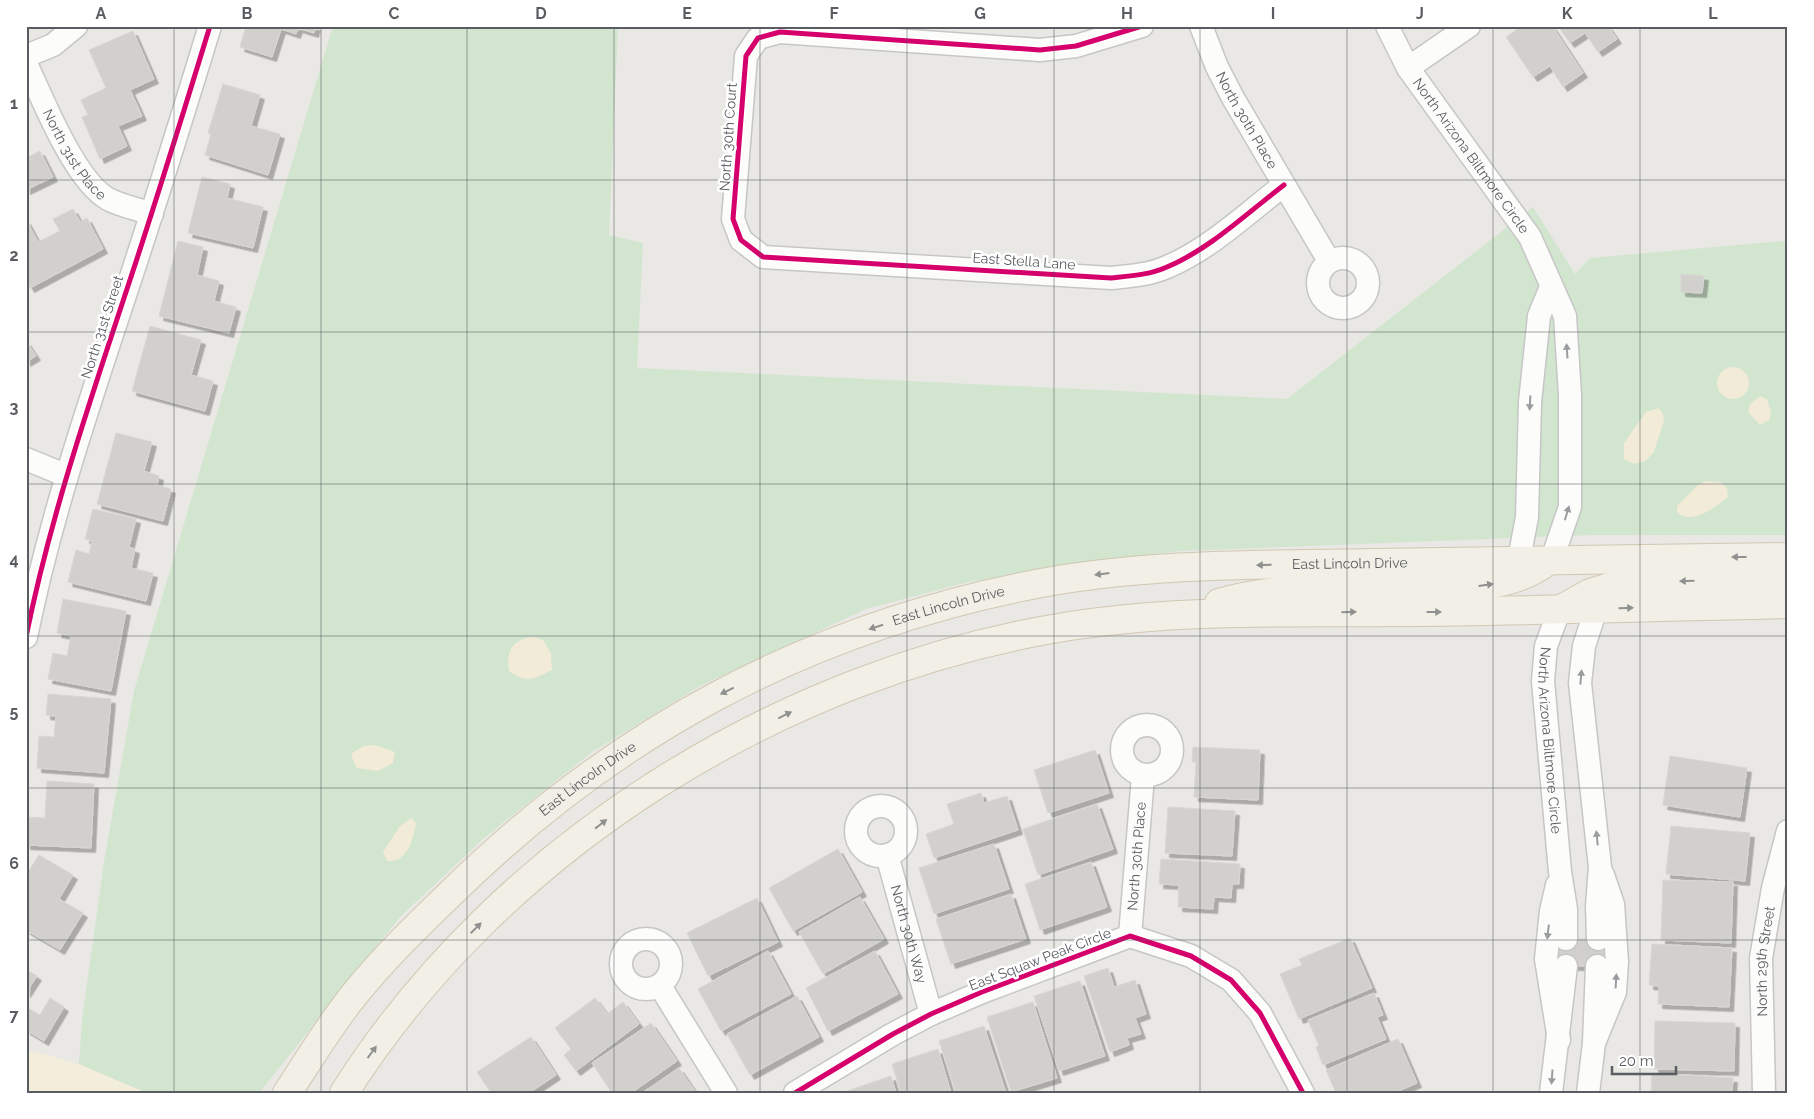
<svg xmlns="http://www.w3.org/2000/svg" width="1814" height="1119" font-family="Raleway,sans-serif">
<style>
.commercial{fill:#f3eddc}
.green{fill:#d2e5cf}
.sand{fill:#f1ebd8}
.building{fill:#d1d0cd;stroke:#d8d6d3;filter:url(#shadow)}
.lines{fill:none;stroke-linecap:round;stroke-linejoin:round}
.minor-casing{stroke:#c6c6c6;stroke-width:25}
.major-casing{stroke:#d1c7b2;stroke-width:30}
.minor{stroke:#fcfcfb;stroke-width:22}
.major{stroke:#f2efe6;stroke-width:28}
.cycleway-casing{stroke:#fff;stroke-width:8}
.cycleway{stroke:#d6006c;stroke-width:5}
.oneway{fill:#9a9d9f}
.oneway2{fill:#8f9090}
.grid{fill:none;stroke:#595d61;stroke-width:1;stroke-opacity:0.55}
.labels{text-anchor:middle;stroke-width:5;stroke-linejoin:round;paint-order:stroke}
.street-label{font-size:14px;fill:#595d61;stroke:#fff}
.neatline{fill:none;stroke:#595d61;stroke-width:2}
.grid-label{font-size:16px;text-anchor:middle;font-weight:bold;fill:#595d61}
</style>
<defs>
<filter id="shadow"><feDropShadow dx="4.5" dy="4.5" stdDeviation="0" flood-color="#0004"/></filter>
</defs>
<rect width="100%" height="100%" fill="#e9e8e4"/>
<polygon class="commercial" points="26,1049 79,1064 147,1093 26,1093"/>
<polygon class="green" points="333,26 618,26 609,235 643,243 637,368 1287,399 1533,207 1575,274 1590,258 1784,241 1788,248 1788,535 1591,535 1179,551 1050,567 960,584 866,609 700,686 592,752 484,838 400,917 259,1093 147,1093 79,1064 82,1020 104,862 134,691"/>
<g class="sand">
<circle cx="1733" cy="383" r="16"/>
<polygon points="1760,396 1767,399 1771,412 1769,420 1760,425 1748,412 1750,404"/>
<polygon points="1659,408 1663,414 1664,421 1654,452 1645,461 1634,464 1624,459 1624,443 1646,412"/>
<path d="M1706,481L1720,482L1727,488L1728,497C1716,507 1691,526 1677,512V506L1697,486Z"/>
<path d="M534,637L543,640L551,653L552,670C533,679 528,684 509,671C505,651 514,638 534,637Z"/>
<polygon points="375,745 395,752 393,763 378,771 357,768 352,758 352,753 364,746"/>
<path d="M411,818L416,823C413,839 408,863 387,861L383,852L400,826Z"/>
</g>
<g class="building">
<polygon points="246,26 316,26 314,33 298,28 296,34 281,29 272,57 240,47"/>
<polygon points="1522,26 1552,26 1583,73 1563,87 1550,66 1533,77 1506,37"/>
<polygon points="1558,26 1608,26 1617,39 1598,52 1585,33 1570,43"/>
<polygon points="133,31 154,79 130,90 142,116 118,126 127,146 100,159 82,117 88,115 81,100 106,88 89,50"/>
<polygon points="223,84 260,95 251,126 280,134 268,175 205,155 211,134 208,133"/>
<polygon points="40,151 53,177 26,190 26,154 28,157"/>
<polygon points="202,177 230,184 227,198 263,207 253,248 188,233"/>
<polygon points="73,209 80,222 87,218 103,249 30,288 26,281 26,220 38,242 60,231 53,219"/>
<polygon points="178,241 203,247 197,275 219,281 214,301 236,307 229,333 159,316"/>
<polygon points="1681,274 1704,276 1702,293 1681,292"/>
<polygon points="150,326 201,340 191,375 213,381 205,411 132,391"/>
<polygon points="26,341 36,356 26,362"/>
<polygon points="116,433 152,442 144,471 159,476 157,485 171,489 163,521 97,504"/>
<polygon points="93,509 136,519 129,547 135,549 131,568 153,573 146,601 68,582 76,550 89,554 92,541 85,539"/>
<polygon points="63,599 126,611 111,691 48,679 53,653 67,656 71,636 57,633"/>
<polygon points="48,694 111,699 104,773 37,768 39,736 54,737 56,716 46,715"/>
<polygon points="1193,747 1260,750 1258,800 1194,797 1196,762 1192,762"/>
<polygon points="1095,750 1109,793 1048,813 1034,770"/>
<polygon points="1670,756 1747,768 1740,817 1663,805"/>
<polygon points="47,781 94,784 91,848 26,845 26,817 45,818"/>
<polygon points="981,793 984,803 1007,796 1018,830 934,858 926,834 954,824 947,804"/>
<polygon points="1097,804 1113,849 1038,875 1023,829"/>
<polygon points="1168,807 1235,811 1232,856 1165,853"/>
<polygon points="1671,826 1750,833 1745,881 1666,874"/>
<polygon points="994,844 1009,889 934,914 919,868"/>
<polygon points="838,849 862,892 793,931 769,888"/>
<polygon points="39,855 73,875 59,899 83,913 60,950 26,930 26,875"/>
<polygon points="1161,859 1240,864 1239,884 1232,884 1231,898 1214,897 1213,909 1178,907 1179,885 1159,884"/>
<polygon points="1091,862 1107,907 1040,930 1025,884"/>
<polygon points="1663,880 1733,882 1731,943 1661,940"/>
<polygon points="1011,894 1026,939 951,964 936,919"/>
<polygon points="860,897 884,939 823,974 799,932"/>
<polygon points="757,898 778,942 708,976 687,933"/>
<polygon points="1350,938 1372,988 1299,1019 1280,974 1302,965 1299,959"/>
<rect x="1554" y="939" width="55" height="27"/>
<polygon points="1652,944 1732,948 1729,1007 1658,1004 1659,986 1649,985"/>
<polygon points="768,951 791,994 721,1031 698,989"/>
<polygon points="875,951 898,994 828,1031 806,988"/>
<polygon points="1108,968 1114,987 1135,980 1146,1014 1135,1018 1141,1034 1127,1038 1129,1045 1110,1052 1084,976"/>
<polygon points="26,969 37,976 26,993"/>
<polygon points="1080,981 1105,1056 1059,1071 1034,996"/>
<polygon points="1374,993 1383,1015 1377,1017 1386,1039 1323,1065 1316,1047 1319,1046 1308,1020"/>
<polygon points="797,996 819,1037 750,1075 727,1034"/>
<polygon points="50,998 64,1007 44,1041 26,1030 26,1007 40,1015"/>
<polygon points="595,998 607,1014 623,1002 639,1024 576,1071 564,1055 571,1049 555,1028"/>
<polygon points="1033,1002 1057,1078 1011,1092 987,1017"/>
<polygon points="1655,1021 1735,1023 1734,1071 1654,1069"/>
<polygon points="651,1023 677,1061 631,1093 612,1093 592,1063"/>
<polygon points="984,1026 1006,1093 956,1093 939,1041"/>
<polygon points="531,1037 556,1075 529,1093 491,1093 477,1072"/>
<polygon points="1398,1039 1417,1083 1394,1093 1336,1093 1326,1070"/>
<polygon points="938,1049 951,1093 901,1093 892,1064"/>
<polygon points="679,1068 696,1093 642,1093"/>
<polygon points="1652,1073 1733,1078 1732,1093 1651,1093"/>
<polygon points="891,1076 896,1093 848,1093 847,1091"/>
</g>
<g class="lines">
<g class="minor-casing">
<g id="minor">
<path d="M1142,26L1076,46L1040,50L780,32L758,38L746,56L733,219L741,240L763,257L1111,278C1130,276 1149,275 1167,267C1210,249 1247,213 1284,185"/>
<path id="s1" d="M1201,26L1217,67L1233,98L1329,261"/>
<path id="s2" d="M1387,26L1408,68L1530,237L1565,316L1570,395V507L1552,559"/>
<polyline points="26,56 53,45 76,26"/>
<path id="s3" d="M26,63C42,98 75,181 108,199C121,206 138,209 152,214"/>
<polyline points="1408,68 1469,26"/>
<circle cx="1343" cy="283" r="25"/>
<polyline points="26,459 65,475"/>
<polyline points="1519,559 1527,517 1530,402 1539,316 1551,287"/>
<polyline points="1596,609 1584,646 1580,683 1600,867 1597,906 1598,939"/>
<path id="s4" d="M1559,611L1546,646L1543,681L1560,872L1566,909V939"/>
<path d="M26,637C50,518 89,404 127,289C156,202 183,114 210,26"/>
<circle cx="1147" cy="750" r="25"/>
<circle cx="881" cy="831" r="25"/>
<path id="s5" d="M887,855L931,1014"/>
<polyline points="1557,885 1551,911 1546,959 1559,1040"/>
<path id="s6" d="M1130,936L1143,776"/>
<circle cx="646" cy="964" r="25"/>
<polyline points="660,986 726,1093"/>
<polyline points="1594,1043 1615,992 1617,962 1613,904 1603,875"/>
<polyline points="795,1093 893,1034 931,1014 982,992 1130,936 1191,956 1231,980 1260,1013 1303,1093"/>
<polyline points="1551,1093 1566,966"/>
<polyline points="1588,1093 1594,1043 1597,966"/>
<path id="s7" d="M1764,1093L1761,958L1773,888L1788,831"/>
</g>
</g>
<g class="major-casing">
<g id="major">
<path d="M1219,603C1280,585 1348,589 1411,587C1457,586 1508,591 1546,562"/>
<polyline points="1565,607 1590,593 1622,583 1788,578"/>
<path id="s8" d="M287,1093C309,1060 329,1026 354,995C382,960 415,928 447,897C614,732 805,629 1036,584C1147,563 1260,565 1373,563C1511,561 1649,558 1788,557"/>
<path d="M344,1093C500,846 783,671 1070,626C1179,609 1290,613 1400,612C1530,611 1659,607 1788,604"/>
</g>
</g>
<use href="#minor" class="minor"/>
<use href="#major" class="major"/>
<g class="cycleway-casing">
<g id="cycleway">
<path d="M1142,26L1076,46L1040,50L780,32L758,38L746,56L733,219L741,240L763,257L1111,278C1130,276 1149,275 1167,267C1210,249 1247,213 1284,185"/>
<path d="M26,637C50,518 89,404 127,289C156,202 183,114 210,26"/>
<polyline points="795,1093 893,1034 931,1014 982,992 1130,936 1191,956 1231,980 1260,1013 1303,1093"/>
</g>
</g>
<use href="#cycleway" class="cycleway"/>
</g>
<defs><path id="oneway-solid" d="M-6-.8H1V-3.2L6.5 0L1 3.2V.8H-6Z" transform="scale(1.25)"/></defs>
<g class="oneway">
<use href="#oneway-solid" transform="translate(1567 351) rotate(-94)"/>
<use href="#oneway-solid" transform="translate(1530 403) rotate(93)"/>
<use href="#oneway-solid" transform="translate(1567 513) rotate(-73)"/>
<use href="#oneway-solid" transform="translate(1581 677) rotate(-85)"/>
<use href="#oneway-solid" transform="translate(1597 838) rotate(-96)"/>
<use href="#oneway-solid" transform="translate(1548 932) rotate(97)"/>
<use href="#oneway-solid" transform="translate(1616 981) rotate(-87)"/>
<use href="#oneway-solid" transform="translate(1552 1077) rotate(94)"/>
</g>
<g class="oneway2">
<use href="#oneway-solid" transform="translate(1739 557) rotate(180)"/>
<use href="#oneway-solid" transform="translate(1264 565) rotate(179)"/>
<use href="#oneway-solid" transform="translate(1102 574) rotate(173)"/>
<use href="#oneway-solid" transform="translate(1687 581) rotate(178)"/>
<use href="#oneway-solid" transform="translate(1486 585) rotate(-8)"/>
<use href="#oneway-solid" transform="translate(1626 608) rotate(-2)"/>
<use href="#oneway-solid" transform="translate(1349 612) rotate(-1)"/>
<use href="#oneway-solid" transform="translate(1434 612)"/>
<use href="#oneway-solid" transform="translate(876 627) rotate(162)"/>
<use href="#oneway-solid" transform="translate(727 691) rotate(154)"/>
<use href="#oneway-solid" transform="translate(785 715) rotate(-26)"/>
<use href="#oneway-solid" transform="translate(601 824) rotate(-38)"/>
<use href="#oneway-solid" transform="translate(476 928) rotate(-45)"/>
<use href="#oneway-solid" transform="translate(372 1052) rotate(-54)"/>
</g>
<path class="grid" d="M174,26V1093M321,26V1093M467,26V1093M614,26V1093M760,26V1093M907,26V1093M1054,26V1093M1200,26V1093M1347,26V1093M1493,26V1093M1640,26V1093M26,180H1788M26,332H1788M26,484H1788M26,636H1788M26,788H1788M26,940H1788"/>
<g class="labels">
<g class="street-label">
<text dy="5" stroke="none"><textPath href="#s1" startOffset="105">North 30th Place</textPath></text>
<text transform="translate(728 137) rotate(-86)" y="5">North 30th Court</text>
<text dy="5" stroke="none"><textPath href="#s3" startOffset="104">North 31st Place</textPath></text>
<text dy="5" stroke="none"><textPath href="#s2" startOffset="155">North Arizona Biltmore Circle</textPath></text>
<text transform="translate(1024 261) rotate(4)" y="5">East Stella Lane</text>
<text transform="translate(102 327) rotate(-72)" y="5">North 31st Street</text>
<text dy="5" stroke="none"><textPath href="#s8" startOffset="1246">East Lincoln Drive</textPath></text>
<text dy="5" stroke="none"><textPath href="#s8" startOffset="841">East Lincoln Drive</textPath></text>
<text dy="5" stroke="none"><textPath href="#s4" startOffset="132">North Arizona Biltmore Circle</textPath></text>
<text dy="5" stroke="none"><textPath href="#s8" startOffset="438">East Lincoln Drive</textPath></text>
<text dy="5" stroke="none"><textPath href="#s6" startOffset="80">North 30th Place</textPath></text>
<text dy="5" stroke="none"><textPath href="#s5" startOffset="82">North 30th Way</textPath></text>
<text transform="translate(1040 959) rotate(-21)" y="5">East Squaw Peak Circle</text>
<text dy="5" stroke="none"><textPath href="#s7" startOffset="132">North 29th Street</textPath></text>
</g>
</g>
<rect width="1814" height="1119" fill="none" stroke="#ffffff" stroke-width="55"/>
<path d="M1612 1066v8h64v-8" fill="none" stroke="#595d61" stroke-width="2.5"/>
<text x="1619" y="1066" font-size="15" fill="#595d61" stroke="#ffffff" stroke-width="4" paint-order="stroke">20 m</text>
<rect x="28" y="28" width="1758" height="1064" class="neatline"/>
<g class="grid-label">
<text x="101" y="19">A</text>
<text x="247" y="19">B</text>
<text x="394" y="19">C</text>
<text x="541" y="19">D</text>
<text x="687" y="19">E</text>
<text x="834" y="19">F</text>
<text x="980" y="19">G</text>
<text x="1127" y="19">H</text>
<text x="1273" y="19">I</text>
<text x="1420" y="19">J</text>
<text x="1567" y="19">K</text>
<text x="1713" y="19">L</text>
<text x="14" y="109">1</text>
<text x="14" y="261">2</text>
<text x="14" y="413">3</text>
<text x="14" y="565">4</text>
<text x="14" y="717">5</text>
<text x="14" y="869">6</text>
<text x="14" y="1021">7</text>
</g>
</svg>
